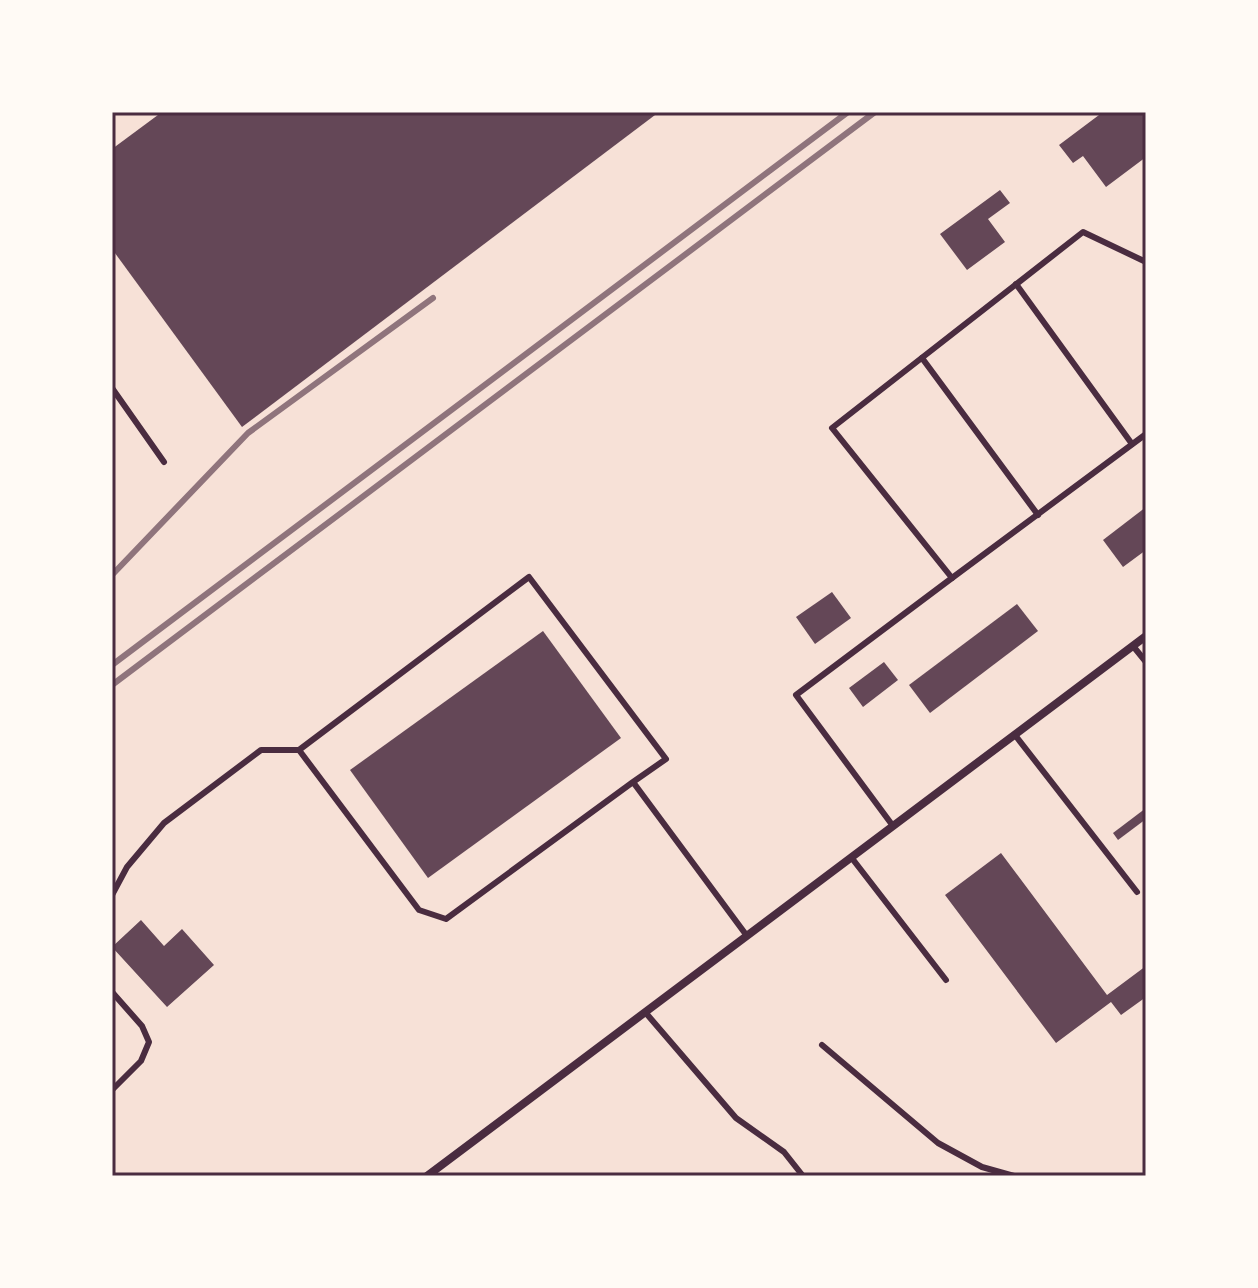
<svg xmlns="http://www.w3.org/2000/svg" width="1258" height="1288" font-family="'Source Serif 4',serif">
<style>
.building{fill:#644757}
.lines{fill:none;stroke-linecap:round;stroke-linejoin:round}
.service{stroke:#4a2c40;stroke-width:6}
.minor{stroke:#4a2c40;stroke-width:8}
.rail{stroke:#8f747c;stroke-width:6}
.neatline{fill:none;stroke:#4a2c40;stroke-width:3}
</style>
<rect width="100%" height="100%" fill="#f7e1d7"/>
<g class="building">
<polygon points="162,112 659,112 242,427 112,249 112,149"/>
<polygon points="1103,112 1146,112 1146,157 1106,187 1083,156 1073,163 1059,145"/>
<polygon points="1000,190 1010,203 988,219 1005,242 967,270 940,234"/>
<polygon points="1146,507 1146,550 1123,567 1103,540"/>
<polygon points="832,592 851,618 815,644 796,617"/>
<polygon points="1017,604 1038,631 930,713 909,685"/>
<polygon points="543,631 621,738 428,878 350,770"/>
<polygon points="884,662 898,680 863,707 849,688"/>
<polygon points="1146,808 1146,819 1118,840 1113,833"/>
<polygon points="1001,853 1107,995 1146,966 1146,997 1121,1015 1111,1002 1056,1043 945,895"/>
<polygon points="141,920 164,946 182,929 214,965 167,1007 112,947"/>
</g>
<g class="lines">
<g class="service">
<polyline points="1016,284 1132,444"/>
<polyline points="922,358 1038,515"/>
<polyline points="112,388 164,462"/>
<polyline points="952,578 1146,434"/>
<polyline points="1133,646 1146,662"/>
<polyline points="1015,735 1137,892"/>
<polyline points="633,782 666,759 529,577 299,750 419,910 446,919 633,782 747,936"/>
<polyline points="893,826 796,695 952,578 832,428 1083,232 1146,262"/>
<polyline points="851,857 946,980"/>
<polyline points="112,895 127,867 164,823 261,750 299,750"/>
<polyline points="112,992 142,1026 149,1042 141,1061 112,1090"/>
<polyline points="645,1012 736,1118 784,1152 803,1176"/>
<polyline points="822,1045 938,1143 982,1167 1014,1176"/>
</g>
<polyline class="minor" points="427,1176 1146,636"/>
<g class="rail">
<polyline points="112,575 248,433 433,298"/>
<polyline points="112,665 848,112"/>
<polyline points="112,685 875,112"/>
</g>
</g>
<rect width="1258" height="1288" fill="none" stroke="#fffaf5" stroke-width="228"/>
<rect x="114" y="114" width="1030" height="1060" class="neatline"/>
</svg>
